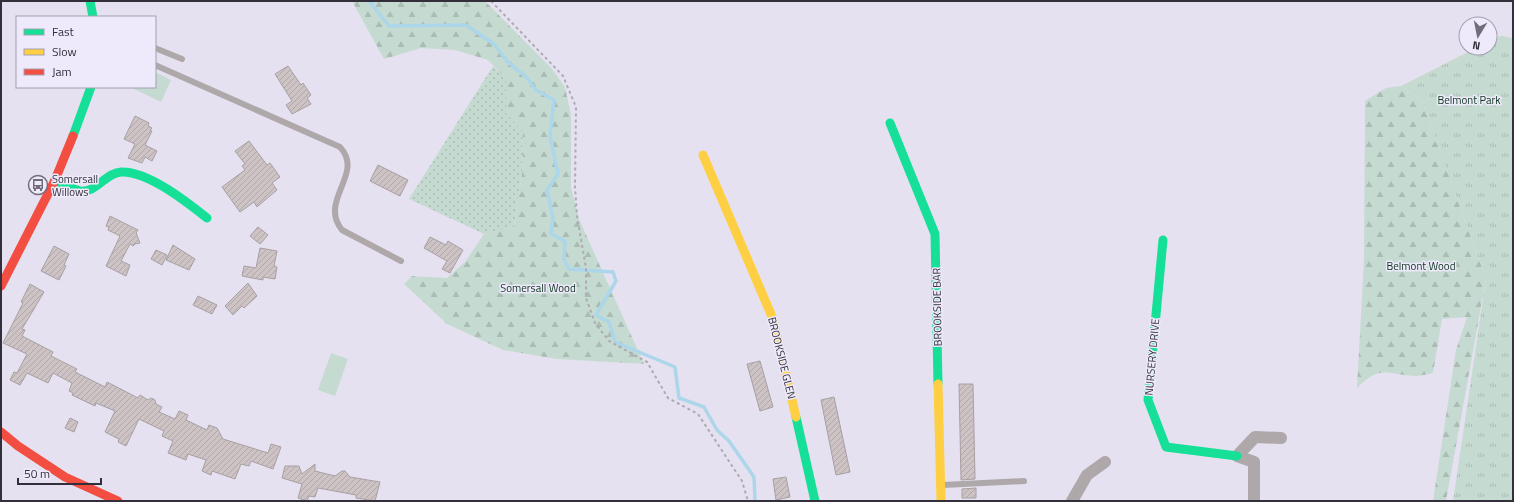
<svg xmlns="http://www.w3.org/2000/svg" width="1514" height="502" font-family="'Titillium Web',sans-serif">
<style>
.grass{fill:url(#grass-dots)}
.forest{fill:url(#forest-firs)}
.park{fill:url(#park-tufts)}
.pitch{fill:#c5dbd1}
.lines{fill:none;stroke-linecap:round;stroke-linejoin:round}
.stream{stroke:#acd6e9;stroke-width:3.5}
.building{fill:url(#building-hatch);stroke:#a6a0a3}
.path{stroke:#afaab0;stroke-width:2;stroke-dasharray:3 3;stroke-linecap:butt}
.lane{stroke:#afa8aa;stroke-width:6}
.street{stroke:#afa8aa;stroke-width:12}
.fast{stroke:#16e098;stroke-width:9}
.slow{stroke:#ffcf43;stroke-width:9}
.jam{stroke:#f24e42;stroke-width:9}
.labels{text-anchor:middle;stroke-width:3;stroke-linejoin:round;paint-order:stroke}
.park-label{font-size:11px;fill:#0c331c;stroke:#eeeafb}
.poi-label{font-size:11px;fill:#322f3a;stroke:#eeeafb;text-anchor:start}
.street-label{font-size:11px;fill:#322f3a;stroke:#eeeafb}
</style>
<defs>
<pattern id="grass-dots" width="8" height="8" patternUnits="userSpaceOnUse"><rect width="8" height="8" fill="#c5dbd1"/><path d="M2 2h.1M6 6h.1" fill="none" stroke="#aabcb4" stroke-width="1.8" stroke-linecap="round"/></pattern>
<pattern id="forest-firs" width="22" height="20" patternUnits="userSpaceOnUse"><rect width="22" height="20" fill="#c5dbd1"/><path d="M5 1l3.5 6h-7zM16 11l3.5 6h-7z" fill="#aabcb4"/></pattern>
<pattern id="park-tufts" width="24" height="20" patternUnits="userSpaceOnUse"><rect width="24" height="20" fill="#c5dbd1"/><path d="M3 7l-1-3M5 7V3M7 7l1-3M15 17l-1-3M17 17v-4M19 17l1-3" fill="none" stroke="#aabcb4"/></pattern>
<pattern id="building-hatch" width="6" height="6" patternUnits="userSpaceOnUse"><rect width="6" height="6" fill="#cec3c4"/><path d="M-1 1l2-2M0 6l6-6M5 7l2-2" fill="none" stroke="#b1a8a9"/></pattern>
</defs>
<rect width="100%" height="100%" fill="#e6e1f1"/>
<polygon class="grass" points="493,66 506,79 506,113 523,131 522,174 514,227 484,234 409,199"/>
<g class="forest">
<polygon points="352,1 485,1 553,70 565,87 571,115 571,187 579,219 644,364 557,359 503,350 447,324 404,284 412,276 447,278 465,262 484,234 514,227 522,174 523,131 506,113 506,79 488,60 455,50 421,48 384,59"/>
<path d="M1401,86L1422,100L1486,279L1446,501H1433L1456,350L1467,317L1442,319L1433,373C1427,374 1420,376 1415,376C1386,375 1381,364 1357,388L1364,260L1365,101L1386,88Z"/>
</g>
<polygon class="park" points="1500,36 1513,38 1513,501 1453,501 1486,279 1422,100 1401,86 1476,48 1490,48 1490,41"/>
<g class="pitch">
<polygon points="155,72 171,80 161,102 130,87 155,87"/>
<polygon points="331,353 348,359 335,396 318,390"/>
</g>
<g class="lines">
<polyline class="stream" points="369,1 389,26 466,25 494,44 507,61 527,78 536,90 554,100 550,136 558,174 547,190 553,218 551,234 565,241 564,259 569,269 613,272 616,281 596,315 609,322 615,342 675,367 679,398 704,407 717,430 729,441 754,477 755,501"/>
</g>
<g class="building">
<polygon points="288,66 301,85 303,83 311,95 307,98 311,104 292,114 286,105 292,101 275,74"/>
<polygon points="135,116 149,123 148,126 152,128 150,130 152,131 145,145 157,151 152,161 145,157 142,163 128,158 135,144 124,139"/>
<polygon points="249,141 267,165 270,163 280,177 272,183 277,190 265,200 257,207 254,202 240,212 222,187 245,170 242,166 245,164 235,151"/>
<polygon points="378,165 408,180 400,196 370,181"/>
<polygon points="110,216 138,230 136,233 140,243 135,244 133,246 130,244 121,261 130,265 126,276 106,266 120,236 108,230 109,227 106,226"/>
<polygon points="258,227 268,235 260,244 250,236"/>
<polygon points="430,237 446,245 448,241 463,250 450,273 442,269 447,261 424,248"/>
<polygon points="173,245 195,259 189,270 166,260"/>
<polygon points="54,246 69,254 64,265 66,266 59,280 41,271"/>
<polygon points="260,248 277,251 274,266 277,267 275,279 263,277 263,280 242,276 244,266 256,268"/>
<polygon points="156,250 167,255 162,265 151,259"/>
<polygon points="248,283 257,296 244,308 242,306 233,315 225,306"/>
<polygon points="30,284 44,292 22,329 25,330 22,336 53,352 51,356 77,369 75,372 105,387 107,382 138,398 140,395 148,400 151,398 155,400 156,404 162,407 159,412 175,419 179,411 188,415 186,420 207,430 209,425 217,428 223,439 268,453 271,444 281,447 273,469 251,461 249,466 241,464 235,479 212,471 211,475 202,471 206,460 188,454 186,460 168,453 173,441 162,436 164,431 139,419 126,446 118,442 119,439 105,432 115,411 96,403 95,406 72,395 73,393 69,391 72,383 53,373 48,383 27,373 20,385 10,380 14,372 17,373 27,354 3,343 23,303 21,302"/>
<polygon points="198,296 217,305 212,314 193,305"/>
<polygon points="760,361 773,407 760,411 747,364"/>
<polygon points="959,384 973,384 975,479 961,480"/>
<polygon points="834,397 850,472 836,475 821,400"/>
<polygon points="70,418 78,422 74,432 65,428"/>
<polygon points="315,464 315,471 335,476 342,471 345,471 350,477 380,482 375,501 356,498 356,495 318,488 315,497 309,496 307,501 298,498 302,484 282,478 285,466 299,466 302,474"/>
<polygon points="786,477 790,497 776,500 773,479"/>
<polygon points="976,488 976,498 962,498 962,489"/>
</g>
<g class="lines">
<polyline class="path" points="491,1 563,76 576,107 575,187 577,216 586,268 586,298 595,323 609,341 647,362 668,398 698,414 742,481 748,501"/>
<g class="lane">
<polyline points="155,48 182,59"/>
<path d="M155,65L340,147C365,174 318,200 342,230L401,261"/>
<polyline points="943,485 1024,481"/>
</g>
<g class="street">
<polyline points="1072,501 1087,475 1105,462"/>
<polyline points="1254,501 1254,462 1237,456 1255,437 1281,438"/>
</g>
<g class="fast">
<polyline points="90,1 93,17"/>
<polyline points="890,123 935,234 938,384"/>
<polyline points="73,136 91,87"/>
<path d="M55,180C63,184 71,189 80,191C97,193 105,173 121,172C148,171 187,202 207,218"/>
<polyline points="1163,240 1148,400 1166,447 1237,456"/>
<polyline points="796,417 815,501"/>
</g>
<g class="slow">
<polyline points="703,155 773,319 796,417"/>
<polyline points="938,384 941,501"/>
</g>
<g class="jam">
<polyline points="1,286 55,180 73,136"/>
<polyline points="1,432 18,446 65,477 118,501"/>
</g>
</g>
<defs>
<g id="bus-ring" transform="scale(1)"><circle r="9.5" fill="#eeeafb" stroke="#716d7a" stroke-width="1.5"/><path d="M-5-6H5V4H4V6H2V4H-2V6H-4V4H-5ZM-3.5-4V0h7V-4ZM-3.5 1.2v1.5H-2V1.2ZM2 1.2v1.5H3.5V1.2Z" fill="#716d7a"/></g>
</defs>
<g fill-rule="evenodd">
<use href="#bus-ring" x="38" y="185"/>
</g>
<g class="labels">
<g class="park-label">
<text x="1469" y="104">Belmont Park</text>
<text x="1421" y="270">Belmont Wood</text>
<text x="538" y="292">Somersall Wood</text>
</g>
<g class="poi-label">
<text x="52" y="183">Somersall<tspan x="52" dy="13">Willows</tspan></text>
</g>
<g class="street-label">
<text transform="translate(937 307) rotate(-91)" y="4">BROOKSIDE BAR</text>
<text transform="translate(1152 357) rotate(-85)" y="4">NURSERY DRIVE</text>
<text transform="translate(782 358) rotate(76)" y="4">BROOKSIDE GLEN</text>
</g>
</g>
<rect width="1514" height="502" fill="none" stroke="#322f3a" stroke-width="4"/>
<rect x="16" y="16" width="140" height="72" fill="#eeeafb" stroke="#a39fae"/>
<rect x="24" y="29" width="20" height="6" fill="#16e098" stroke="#a39fae"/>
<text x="52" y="36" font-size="12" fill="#322f3a">Fast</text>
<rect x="24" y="49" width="20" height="6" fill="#ffcf43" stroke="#a39fae"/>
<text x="52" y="56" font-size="12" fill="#322f3a">Slow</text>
<rect x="24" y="69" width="20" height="6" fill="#f24e42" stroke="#a39fae"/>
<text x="52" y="76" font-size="12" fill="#322f3a">Jam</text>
<g transform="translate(1478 36) rotate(190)"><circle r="19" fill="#eeeafb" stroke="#a39fae"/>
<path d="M0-3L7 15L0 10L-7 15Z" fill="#716d7a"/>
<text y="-6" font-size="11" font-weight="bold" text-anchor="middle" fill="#322f3a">N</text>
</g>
<path d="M18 478v6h83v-6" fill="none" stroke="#322f3a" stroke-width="2"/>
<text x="24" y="478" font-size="12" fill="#322f3a" stroke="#eeeafb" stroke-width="3" paint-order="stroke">50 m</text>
</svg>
